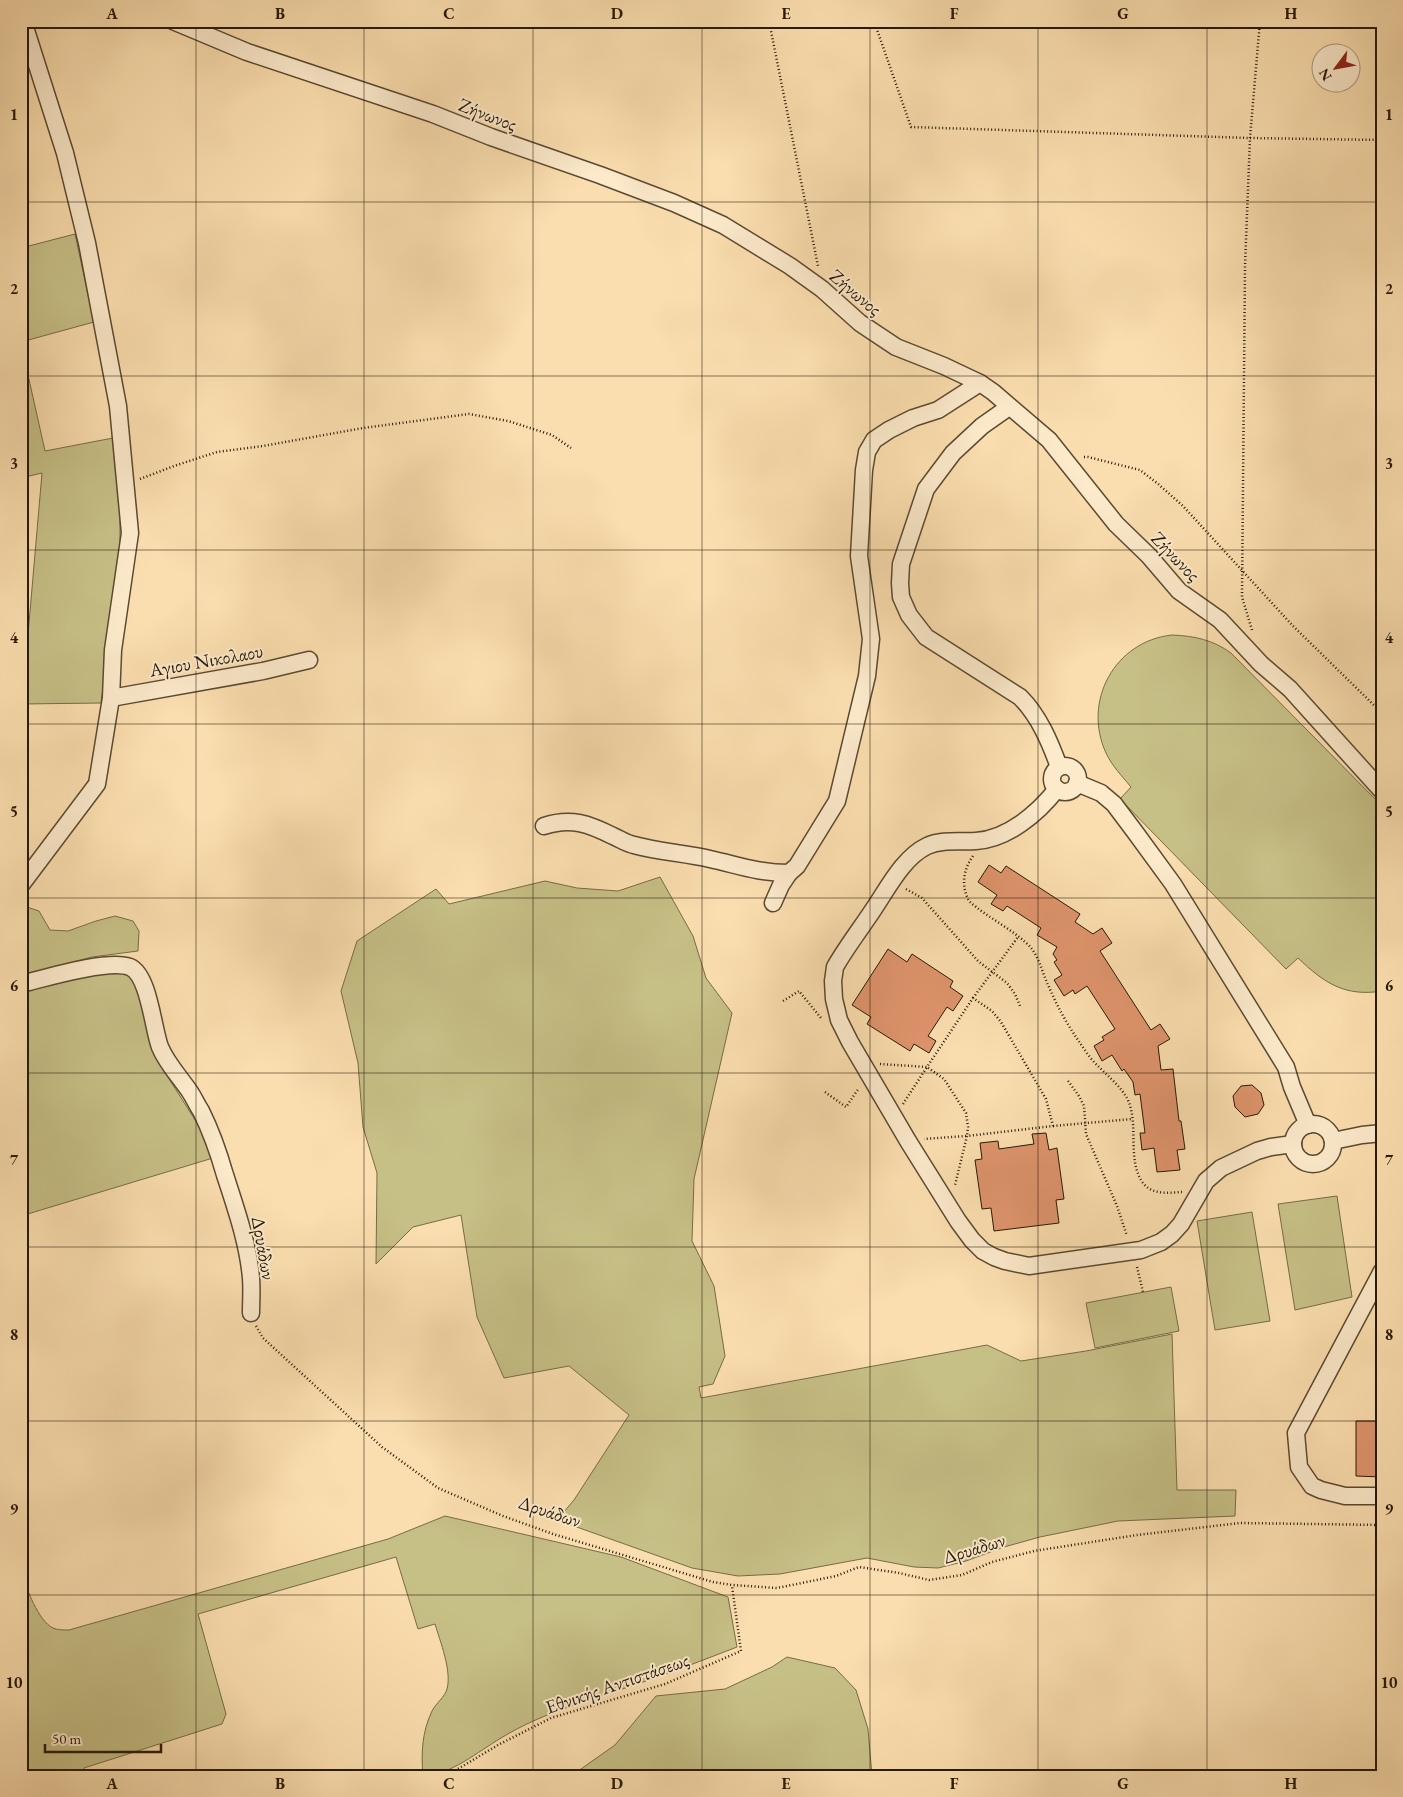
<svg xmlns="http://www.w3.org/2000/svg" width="1403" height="1797" font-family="'EB Garamond',serif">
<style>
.green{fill:#c6bf86;stroke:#766c47}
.building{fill:#df946c;stroke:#261908}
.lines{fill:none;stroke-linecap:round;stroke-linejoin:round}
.minor-casing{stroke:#5b4a32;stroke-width:19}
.path{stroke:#261908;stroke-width:2.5;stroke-dasharray:1 2.5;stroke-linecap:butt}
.minor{stroke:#fceacb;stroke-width:16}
.grid{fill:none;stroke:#261908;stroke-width:1;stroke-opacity:0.55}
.labels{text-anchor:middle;stroke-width:4;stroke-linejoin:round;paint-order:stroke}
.street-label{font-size:19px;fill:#261908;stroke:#fceacb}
.neatline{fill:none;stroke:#261908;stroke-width:2}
.grid-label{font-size:16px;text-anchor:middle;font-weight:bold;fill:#261908}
</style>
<rect width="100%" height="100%" fill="#fbdeaf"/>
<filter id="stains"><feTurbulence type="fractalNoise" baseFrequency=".004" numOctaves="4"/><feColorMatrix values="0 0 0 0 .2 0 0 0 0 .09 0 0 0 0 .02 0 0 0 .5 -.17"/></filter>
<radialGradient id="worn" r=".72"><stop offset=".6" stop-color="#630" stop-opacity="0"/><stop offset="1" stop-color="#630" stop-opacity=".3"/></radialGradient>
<g class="green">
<polygon points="75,234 94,322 21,342 21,248"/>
<polygon points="26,366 45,451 113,438 120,512 120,551 101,703 22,704 42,473 21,478 21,368"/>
<path d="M1172,635C1195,636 1213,640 1231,653L1382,806V991C1345,997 1324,983 1298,958L1286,969L1120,799L1131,787C1122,776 1112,766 1106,753C1082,701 1115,641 1172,635Z"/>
<polygon points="660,877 693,936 706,978 732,1013 694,1179 692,1241 714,1286 725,1356 713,1384 699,1387 701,1398 987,1345 1021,1361 1086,1351 1172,1334 1177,1490 1236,1490 1235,1516 1118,1521 1040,1537 1004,1547 966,1561 938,1568 914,1567 867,1558 780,1574 738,1576 692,1568 557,1520 574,1500 629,1415 569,1366 504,1378 477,1317 461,1215 413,1227 376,1264 377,1173 363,1127 358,1063 341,991 357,941 436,889 449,904 545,881 577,888 618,891"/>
<polygon points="27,907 39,911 50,930 68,931 96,921 115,916 133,921 139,931 138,951 92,957 31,973 21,973 21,910"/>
<polygon points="123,972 133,977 138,987 150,1044 159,1063 204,1134 213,1158 21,1216 21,986 94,973"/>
<polygon points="1337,1196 1352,1297 1295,1310 1278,1204"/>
<polygon points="1252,1212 1270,1321 1215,1330 1197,1221"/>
<polygon points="1171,1287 1179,1331 1095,1348 1086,1303"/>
<path d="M445,1516L621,1557L728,1597L737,1647C706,1659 675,1671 643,1682C595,1699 545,1711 501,1738C479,1751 449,1776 423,1776C421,1753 422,1732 432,1711C436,1703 445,1697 447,1689C452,1671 440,1641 435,1624L418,1629L396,1557L198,1614L226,1714L222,1724L84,1768L82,1776H21V1574C27,1588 38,1621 53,1628C57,1630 64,1630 69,1630L388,1539Z"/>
<polygon points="787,1657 835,1668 856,1690 868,1729 872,1776 571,1776 615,1745 656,1696 725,1689 772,1667"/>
</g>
<g class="building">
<polygon points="989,865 1001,873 1006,866 1080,914 1075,922 1093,934 1102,928 1112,943 1100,951 1151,1030 1160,1024 1170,1039 1158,1046 1161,1070 1173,1069 1179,1121 1181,1121 1185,1149 1177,1150 1180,1170 1157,1172 1154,1148 1142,1150 1140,1133 1145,1133 1140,1094 1135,1095 1133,1082 1124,1069 1122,1071 1112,1055 1102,1061 1094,1046 1104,1040 1102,1037 1115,1029 1087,986 1075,994 1073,990 1064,996 1054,980 1062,975 1054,962 1057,960 1053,954 1057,947 1037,935 1041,928 1007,906 1003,911 991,904 997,895 978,882"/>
<polygon points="888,949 907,962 912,954 953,981 950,987 963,996 953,1011 947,1007 928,1036 936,1041 929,1053 914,1044 910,1051 867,1024 871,1017 852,1005"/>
<polygon points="1252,1085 1261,1093 1264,1105 1258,1114 1245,1117 1235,1107 1233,1096 1241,1086"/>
<polygon points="1046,1133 1049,1150 1057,1148 1064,1199 1056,1200 1059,1223 994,1231 991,1208 982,1209 975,1160 982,1159 980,1143 998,1141 999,1149 1034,1144 1032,1134"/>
<polygon points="1356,1421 1382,1421 1382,1477 1356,1476"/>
</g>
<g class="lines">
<g class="minor-casing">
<g id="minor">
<polyline points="173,21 247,52 433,114 491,137 600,175 674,203 723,225 790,266 822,289 860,323 896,347 944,366 980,383 993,392 1049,440 1116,524 1149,556 1179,591 1220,620 1261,664 1290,689 1382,791"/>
<path d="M1009,407L982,426L953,453L926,489L901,564L900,583L901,597L909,615L926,637L1020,697C1039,716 1050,742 1059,767"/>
<polyline points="111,698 263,671 309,660"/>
<circle cx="1065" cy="779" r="13"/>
<polyline points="1077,783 1101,793 1114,804 1135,832 1173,884 1286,1067 1292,1087 1308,1125"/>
<path d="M1057,789C1038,813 1008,839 976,841C960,842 942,839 927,846C904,857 889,886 875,907C862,927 847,946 835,967L833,981L834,999L839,1020L850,1042L908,1141L958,1221L972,1240L983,1251L994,1257L1005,1261L1029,1266L1141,1250L1161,1242L1172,1234L1181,1224L1206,1181L1221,1168L1257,1151L1271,1147L1293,1144"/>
<path d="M544,826C571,817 589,824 613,836C620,839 627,844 634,845C659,852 685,853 710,859C738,865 758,873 789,873L797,866L837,801L867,676L871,639L859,556L864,470L867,452L874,440L889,430L913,418L938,410L980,383"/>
<polyline points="21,885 97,784 111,698 113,650 130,533 118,406 87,243 65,153 23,21"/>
<polyline points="773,903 781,885 789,873"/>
<path d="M21,981L29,982C52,976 110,959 130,967C149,975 153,1029 160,1047C167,1064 180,1077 190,1092C194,1098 197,1105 201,1111C211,1131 219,1154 225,1175C236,1209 248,1243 251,1278C252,1290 251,1301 251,1313"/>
<circle cx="1313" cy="1144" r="20"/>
<polyline points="1333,1141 1362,1135 1382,1133"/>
<polyline points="1382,1271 1296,1433 1299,1467 1312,1486 1321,1490 1345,1496 1382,1496"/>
</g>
</g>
<g class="path">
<polyline points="769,21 818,266"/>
<polyline points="874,21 911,127 1250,138 1382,140"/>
<polyline points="1084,457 1088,457 1140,470 1157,483 1183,506 1293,626 1382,713"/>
<polyline points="140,479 174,466 217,452 263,446 363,428 469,414 508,421 552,435 571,448"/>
<polyline points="1252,630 1242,597 1245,266 1250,138 1260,21"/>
<path d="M973,856C963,870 961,886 969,901C986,917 1018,932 1032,949C1040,960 1043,975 1049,987C1057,1006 1067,1024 1078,1040C1084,1049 1091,1060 1099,1067C1109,1077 1120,1086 1127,1098C1140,1124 1126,1159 1143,1183C1152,1195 1169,1193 1182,1192"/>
<polyline points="906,889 922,898 978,961 1007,983 1015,994 1020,1006"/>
<polyline points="973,998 1018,937"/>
<polyline points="783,1001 799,991 821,1018"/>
<polyline points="880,1064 927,1067 973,998 992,1011 1001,1022 1046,1099 1053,1126 967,1136 955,1185"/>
<polyline points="1068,1081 1079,1096 1084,1106 1086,1134 1117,1206 1127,1236"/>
<polyline points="825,1092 846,1107 859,1088"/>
<polyline points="903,1104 927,1067 944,1079 966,1113 968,1127 967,1136 924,1139"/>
<polyline points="1053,1126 1132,1119"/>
<polyline points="1137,1267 1143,1292"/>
<polyline points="256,1326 263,1338 382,1447 438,1488 503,1516 553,1534 713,1582 732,1585 777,1588 836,1576 859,1567 899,1573 929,1580 962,1575 992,1562 1034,1551 1137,1535 1240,1523 1382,1525"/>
<polyline points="446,1776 498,1745 551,1718 665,1684 741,1651 732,1586"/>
</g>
<use href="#minor" class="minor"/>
</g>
<path class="grid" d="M196,21V1776M364,21V1776M533,21V1776M702,21V1776M870,21V1776M1038,21V1776M1207,21V1776M21,202H1382M21,376H1382M21,550H1382M21,724H1382M21,898H1382M21,1073H1382M21,1247H1382M21,1421H1382M21,1595H1382"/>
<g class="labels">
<g class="street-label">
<text transform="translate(488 114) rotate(21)" y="7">Ζήνωνος</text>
<text transform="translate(856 292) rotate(40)" y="7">Ζήνωνος</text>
<text transform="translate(1176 556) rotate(46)" y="7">Ζήνωνος</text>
<text transform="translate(206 660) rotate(-10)" y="7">Αγιου Νικολαου</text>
<text transform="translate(264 1248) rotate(80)" y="7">Δρυάδων</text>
<text transform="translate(550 1511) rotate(18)" y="7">Δρυάδων</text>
<text transform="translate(974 1548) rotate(-17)" y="7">Δρυάδων</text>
<text transform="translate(617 1683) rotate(-19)" y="7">Εθνικής Αντιστάσεως</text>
</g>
</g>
<rect width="1403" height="1797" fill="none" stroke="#fbdeaf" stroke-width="55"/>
<g transform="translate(1336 68) rotate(238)"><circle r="24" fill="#fceacb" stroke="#a6967d"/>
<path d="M0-4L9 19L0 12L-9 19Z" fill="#8f2418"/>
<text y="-8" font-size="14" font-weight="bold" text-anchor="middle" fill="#261908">N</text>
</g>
<path d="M45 1744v8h116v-8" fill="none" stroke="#261908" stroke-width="2.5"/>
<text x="52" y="1744" font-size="15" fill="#261908" stroke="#fceacb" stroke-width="4" paint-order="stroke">50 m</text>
<rect x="28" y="28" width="1348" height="1742" class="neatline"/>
<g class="grid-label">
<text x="112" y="19">A</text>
<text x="280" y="19">B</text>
<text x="449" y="19">C</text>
<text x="617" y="19">D</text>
<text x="786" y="19">E</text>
<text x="954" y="19">F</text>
<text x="1123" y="19">G</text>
<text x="1291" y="19">H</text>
<text x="14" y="120">1</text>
<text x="1389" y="120">1</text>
<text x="14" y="294">2</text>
<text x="1389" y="294">2</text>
<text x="14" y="469">3</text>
<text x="1389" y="469">3</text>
<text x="14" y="643">4</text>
<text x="1389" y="643">4</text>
<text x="14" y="817">5</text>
<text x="1389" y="817">5</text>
<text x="14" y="991">6</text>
<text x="1389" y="991">6</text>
<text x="14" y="1165">7</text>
<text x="1389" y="1165">7</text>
<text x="14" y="1340">8</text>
<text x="1389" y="1340">8</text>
<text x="14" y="1514">9</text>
<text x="1389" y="1514">9</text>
<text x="14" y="1688">10</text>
<text x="1389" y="1688">10</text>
<text x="112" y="1789">A</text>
<text x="280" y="1789">B</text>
<text x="449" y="1789">C</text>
<text x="617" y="1789">D</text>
<text x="786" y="1789">E</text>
<text x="954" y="1789">F</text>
<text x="1123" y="1789">G</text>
<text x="1291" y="1789">H</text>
</g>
<rect width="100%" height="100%" filter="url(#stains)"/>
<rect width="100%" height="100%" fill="url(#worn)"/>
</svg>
